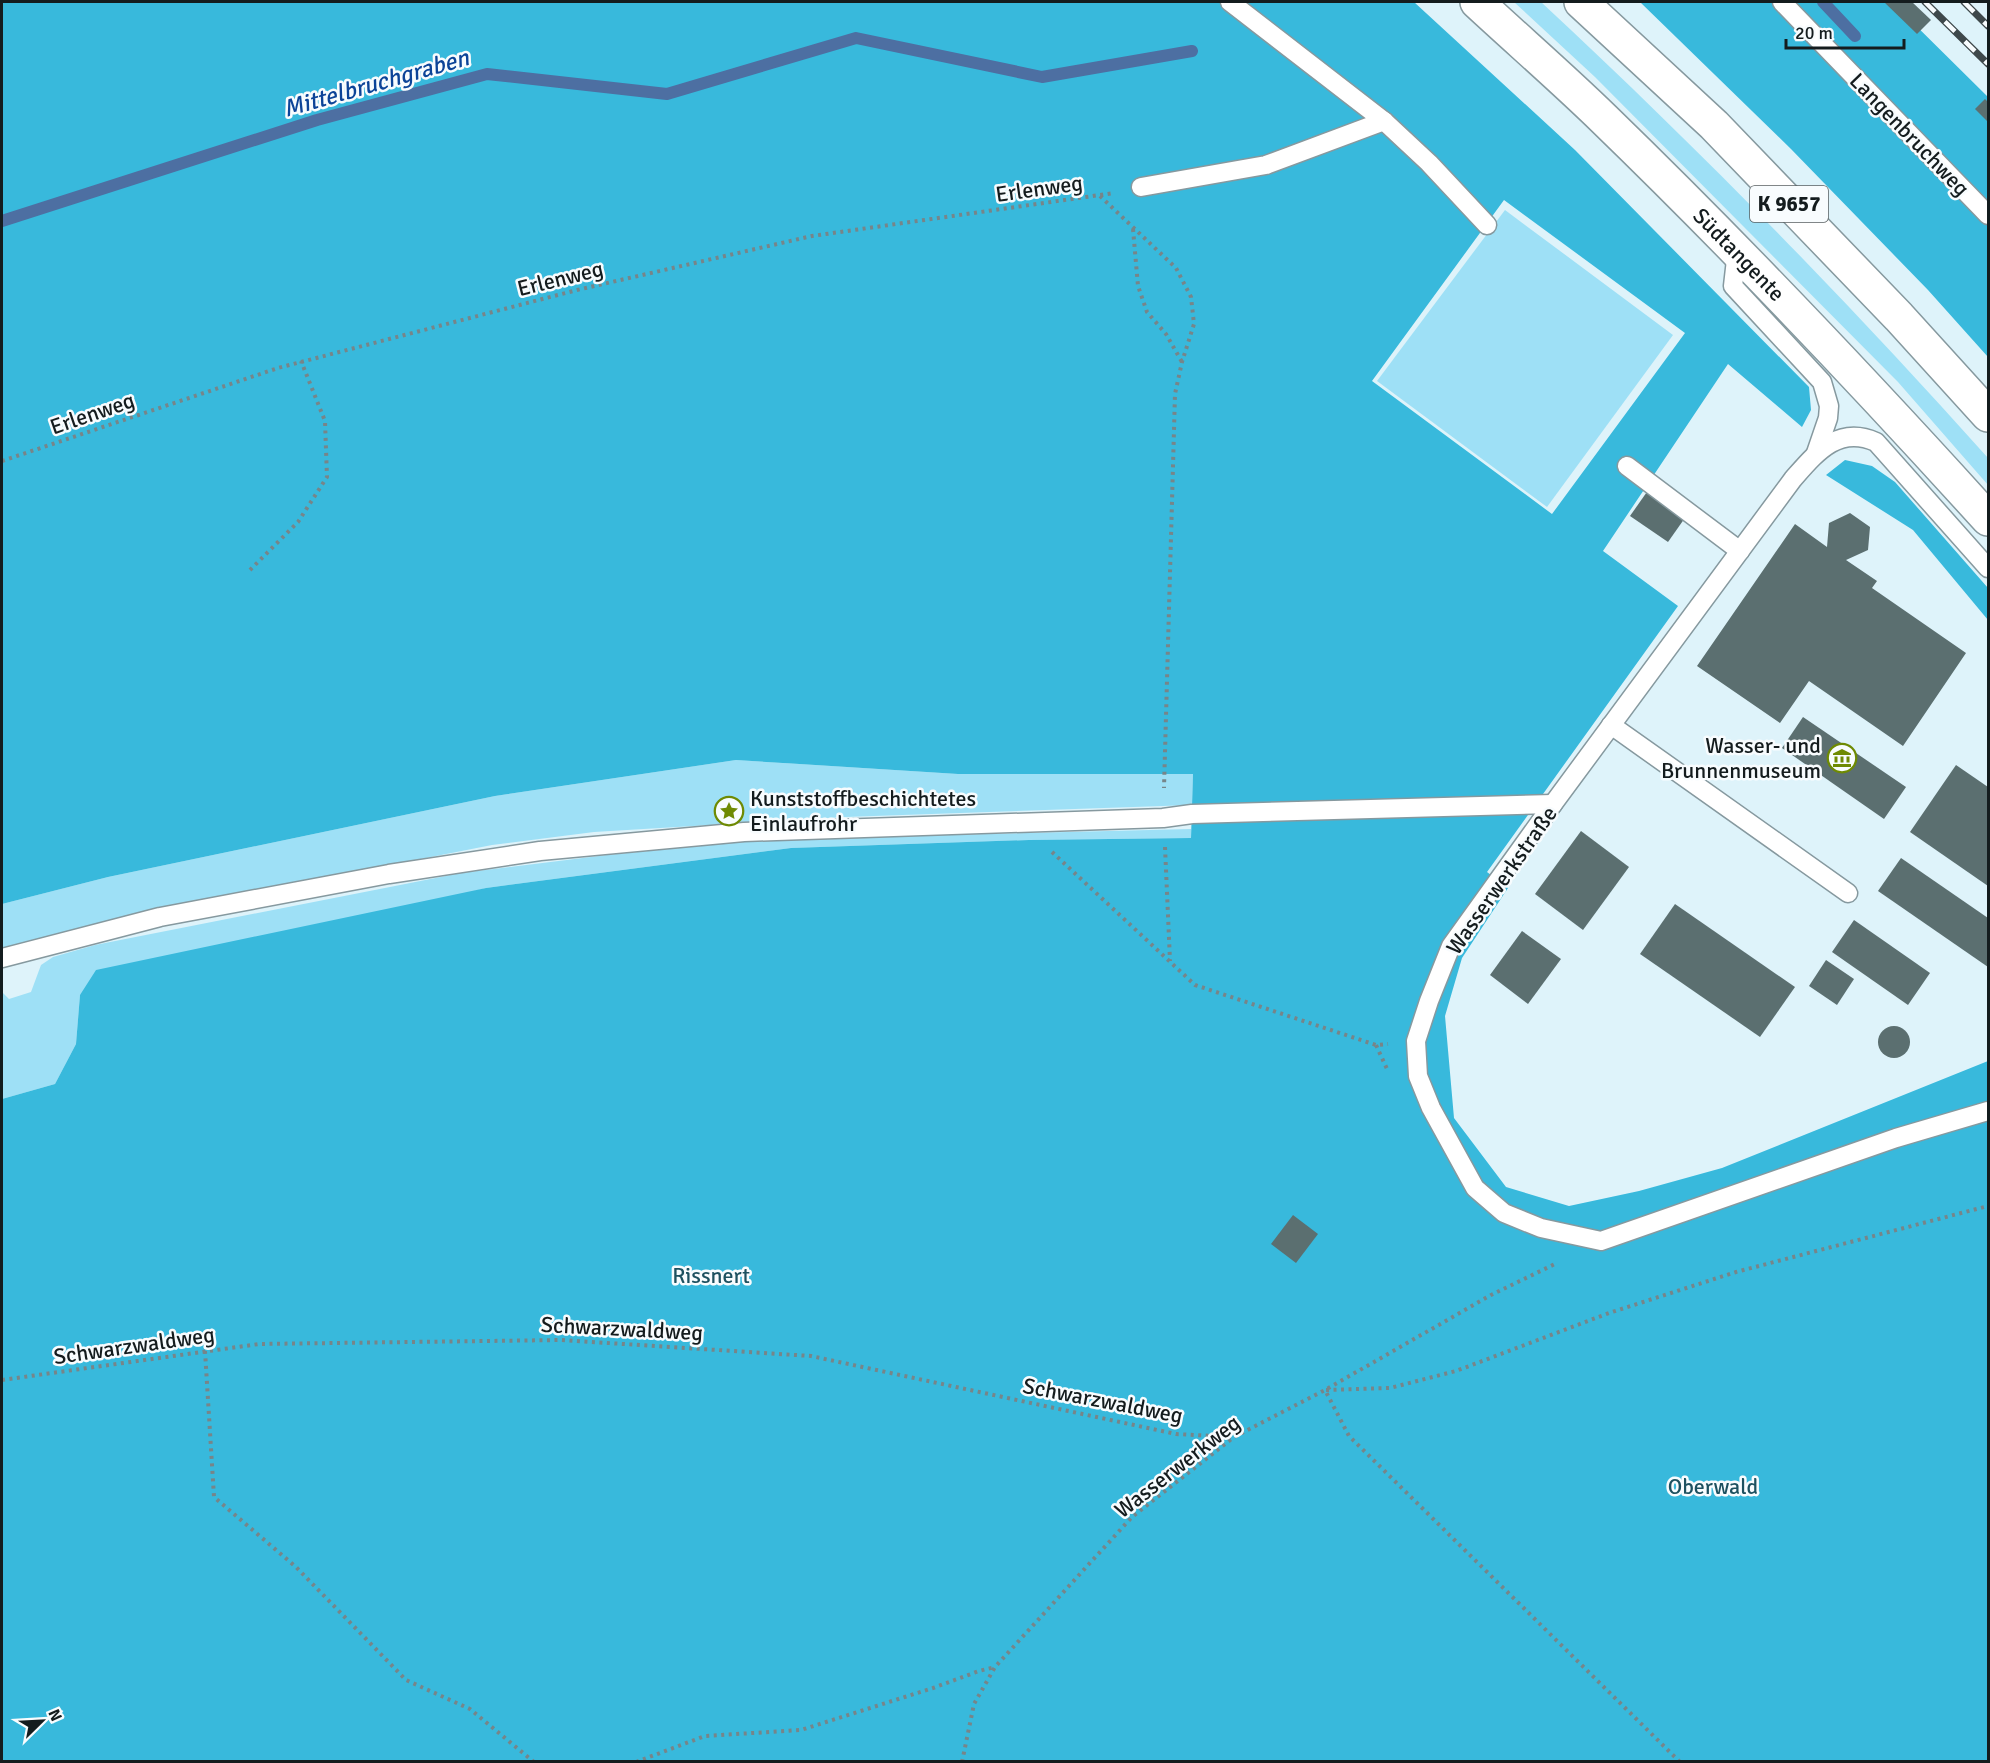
<svg xmlns="http://www.w3.org/2000/svg" width="1990" height="1763" font-family="Signika,sans-serif">
<style>
.green{fill:#9ee0f6}
.forest{fill:#38b9dc;fill-rule:evenodd}
.lines{fill:none;stroke-linecap:round;stroke-linejoin:round}
.stream{stroke:#4d6fa2;stroke-width:12}
.building{fill:#5b6f70}
.lane-casing{stroke:#86999f;stroke-width:21}
.highway-casing{stroke:#86999f;stroke-width:36}
.path{stroke:#778589;stroke-width:4;stroke-dasharray:3 4.5;stroke-linecap:butt}
.lane{stroke:#fff;stroke-width:18}
.highway{stroke:#fff;stroke-width:33}
.rail-casing{stroke:#3e484b;stroke-width:7}
.rail{stroke:#f8fcfe;stroke-width:4.5;stroke-dasharray:14;stroke-linecap:butt}
.labels{text-anchor:middle;stroke-width:5;stroke-linejoin:round;paint-order:stroke}
.shield{fill:#f8fcfe;stroke:#585f61;stroke-width:1.5}
.shield-label{font-size:21px;font-weight:bold;fill:#141c1e}
.street-label{font-size:22px;fill:#141c1e;stroke:#f8fcfe}
.poi-label{font-size:22px;fill:#141c1e;stroke:#f8fcfe;text-anchor:end}
.park-label{font-size:22px;fill:#1d5160;stroke:#f8fcfe}
.water-label{font-size:24px;font-style:italic;fill:#0c4498;stroke:#f8fcfe}
</style>
<rect width="100%" height="100%" fill="#def3fa"/>
<g class="green">
<path d="M1514,2H1541C1697,147 1846,299 1988,458V485L1898,382L1595,77Z"/>
<polygon points="1505,210 1673,335 1547,507 1377,381"/>
<polygon points="736,760 958,774 1193,774 1192,805 845,817 594,832 492,845 167,909 2,948 2,904 108,877 495,796"/>
<polygon points="1191,829 1191,838 1029,840 791,848 486,888 80,995 76,1044 55,1084 2,1099 2,992 9,999 31,992 41,965 53,957 95,945 461,873 607,855 774,839"/>
</g>
<g class="forest">
<path d="M2,2H1414L1575,150L1809,387L1811,410L1802,427L1728,364L1603,551L1678,606L1487,872L1508,888L1462,958L1445,1016L1454,1118L1506,1187L1569,1206L1639,1191L1722,1168L1988,1061V1761H2V1099L55,1084L76,1044L80,995L96,970L486,888L791,848L1029,840L1191,838L1193,774H958L736,760L495,796L108,877L2,904ZM1504,200L1685,333L1552,514L1372,381Z"/>
<polygon points="1640,2 1892,2 1988,97 1988,357 1928,290 1791,149"/>
<polygon points="1845,460 1872,466 1895,482 1988,588 1988,620 1913,530 1826,475"/>
</g>
<g class="lines">
<g class="stream">
<polyline points="1823,2 1855,36"/>
<polyline points="2,221 317,120 487,74 667,94 856,38 1042,77 1192,51"/>
</g>
</g>
<g class="building">
<polygon points="1884,2 1912,2 1931,20 1917,34"/>
<polygon points="1985,99 1988,102 1988,122 1975,109"/>
<polygon points="1649,489 1687,515 1668,542 1630,516"/>
<polygon points="1850,513 1870,527 1868,550 1846,560 1877,581 1872,588 1966,653 1903,746 1809,681 1780,723 1697,666 1795,524 1827,547 1829,523"/>
<polygon points="1803,717 1906,787 1884,819 1782,748"/>
<polygon points="1956,765 1988,787 1988,886 1910,832"/>
<polygon points="1581,831 1629,867 1583,930 1535,894"/>
<polygon points="1901,858 1988,918 1988,967 1878,891"/>
<polygon points="1675,904 1795,987 1760,1037 1640,954"/>
<polygon points="1854,920 1930,973 1908,1005 1832,952"/>
<polygon points="1522,931 1561,959 1528,1004 1490,975"/>
<polygon points="1826,960 1854,979 1837,1005 1809,986"/>
<circle cx="1894" cy="1042" r="16"/>
<polygon points="1293,1215 1318,1234 1296,1263 1271,1244"/>
</g>
<g class="lines">
<g class="lane-casing">
<g id="lane">
<polyline points="1230,2 1384,121 1429,163 1487,225"/>
<polyline points="1782,2 1988,215"/>
<polyline points="1141,187 1266,165 1384,121"/>
<polyline points="1737,251 1733,286 1822,382 1829,406 1828,418 1816,453"/>
<polyline points="1627,466 1740,551"/>
<path d="M1988,568L1876,442C1838,425 1816,453 1793,479L1553,804L1451,946L1429,1001L1416,1041L1418,1076L1431,1108L1475,1188L1504,1213L1541,1228L1601,1241L1896,1138L1988,1111"/>
<polyline points="1611,725 1848,893"/>
<polyline points="2,958 160,917 389,874 540,851 744,832 1163,818 1192,814 1553,804"/>
</g>
</g>
<g class="highway-casing">
<g id="highway">
<path id="s1" d="M1477,2C1519,41 1563,79 1604,119C1737,248 1864,382 1988,519"/>
<polyline points="1581,2 1714,125 1899,317 1988,415"/>
</g>
</g>
<g class="path">
<polyline points="1100,196 1176,268 1191,297 1194,324 1182,362 1175,394 1164,788"/>
<polyline points="1133,229 1138,286 1147,312 1166,334 1182,362"/>
<polyline points="2,461 278,368 577,290 812,236 1114,193"/>
<polyline points="250,570 298,522 327,477 325,421 301,361"/>
<polyline points="1165,847 1170,961"/>
<polyline points="1052,852 1195,985 1376,1045 1388,1044"/>
<polyline points="1376,1045 1387,1069"/>
<polyline points="205,1351 214,1497 296,1567 406,1680 470,1709 534,1762"/>
<polyline points="2,1380 259,1344 561,1340 811,1356 1176,1434 1234,1437"/>
<polyline points="636,1762 705,1736 801,1730 933,1688 979,1671 995,1667"/>
<polyline points="962,1762 974,1704 995,1667 1132,1517 1234,1437 1325,1390 1491,1295 1557,1263"/>
<polyline points="1680,1762 1349,1436 1325,1390 1390,1388 1456,1371 1609,1313 1736,1272 1988,1206"/>
</g>
<use href="#lane" class="lane"/>
<use href="#highway" class="highway"/>
<g class="rail-casing">
<g id="rail">
<polyline points="1925,2 1988,64"/>
<polyline points="1964,2 1988,26"/>
</g>
</g>
<use href="#rail" class="rail"/>
</g>
<defs>
<g id="museum-ring" transform="scale(1.5)"><circle r="9.5" fill="#f8fcfe" stroke="#6e8a03" stroke-width="1.5"/><path d="M0-6L6-3V-2H-6V-3ZM-5-1h2V3h-2ZM-1-1h2V3h-2ZM3-1h2V3H3ZM-6 4H6V6H-6Z" fill="#6e8a03"/></g>
<g id="sight-ring" transform="scale(1.5)"><circle r="9.5" fill="#f8fcfe" stroke="#6e8a03" stroke-width="1.5"/><path d="M0-6L1.8-2.2L6-1.7L2.9 1.2L3.7 5.4L0 3.3L-3.7 5.4L-2.9 1.2L-6-1.7L-1.8-2.2Z" fill="#6e8a03"/></g>
</defs>
<g fill-rule="evenodd">
<use href="#museum-ring" x="1842" y="758"/>
<use href="#sight-ring" x="729" y="811"/>
</g>
<g class="labels">
<rect class="shield" x="1750" y="186" width="78" height="36" rx="4.5"/>
<g class="shield-label">
<text x="1789" y="211">K 9657</text>
</g>
<g class="street-label">
<text transform="translate(1910 134) rotate(46)" y="8">Langenbruchweg</text>
<text transform="translate(1039 188) rotate(-8)" y="8">Erlenweg</text>
<text dy="8" stroke="none"><textPath href="#s1" startOffset="364">Südtangente</textPath></text>
<text transform="translate(560 278) rotate(-14)" y="8">Erlenweg</text>
<text transform="translate(92 413) rotate(-19)" y="8">Erlenweg</text>
<text transform="translate(1501 880) rotate(-55)" y="8">Wasserwerkstraße</text>
<text transform="translate(622 1328) rotate(3)" y="8">Schwarzwaldweg</text>
<text transform="translate(134 1345) rotate(-8)" y="8">Schwarzwaldweg</text>
<text transform="translate(1103 1400) rotate(11)" y="8">Schwarzwaldweg</text>
<text transform="translate(1177 1466) rotate(-38)" y="8">Wasserwerkweg</text>
</g>
<g class="poi-label">
<text x="1821" y="753">Wasser- und<tspan x="1821" dy="25">Brunnenmuseum</tspan></text>
<text x="750" y="806" text-anchor="start">Kunststoffbeschichtetes<tspan x="750" dy="25">Einlaufrohr</tspan></text>
</g>
<g class="park-label">
<text x="711" y="1283">Rissnert</text>
<text x="1713" y="1494">Oberwald</text>
</g>
<g class="water-label">
<text transform="translate(376 83) rotate(-16)" y="8">Mittelbruchgraben</text>
</g>
</g>
<rect width="1990" height="1763" fill="none" stroke="#141c1e" stroke-width="6"/>
<g transform="translate(42 1721) rotate(66)" stroke="#f8fcfe" stroke-width="4.5" paint-order="stroke">
<path d="M0-4.5L10 22L0 15L-10 22Z" fill="#141c1e"/>
<text y="-9" font-size="16" font-weight="bold" text-anchor="middle" fill="#141c1e">N</text>
</g>
<path d="M1786 39v9h118v-9" fill="none" stroke="#141c1e" stroke-width="3"/>
<text x="1795" y="39" font-size="18" fill="#141c1e" stroke="#f8fcfe" stroke-width="4.5" paint-order="stroke">20 m</text>
</svg>
